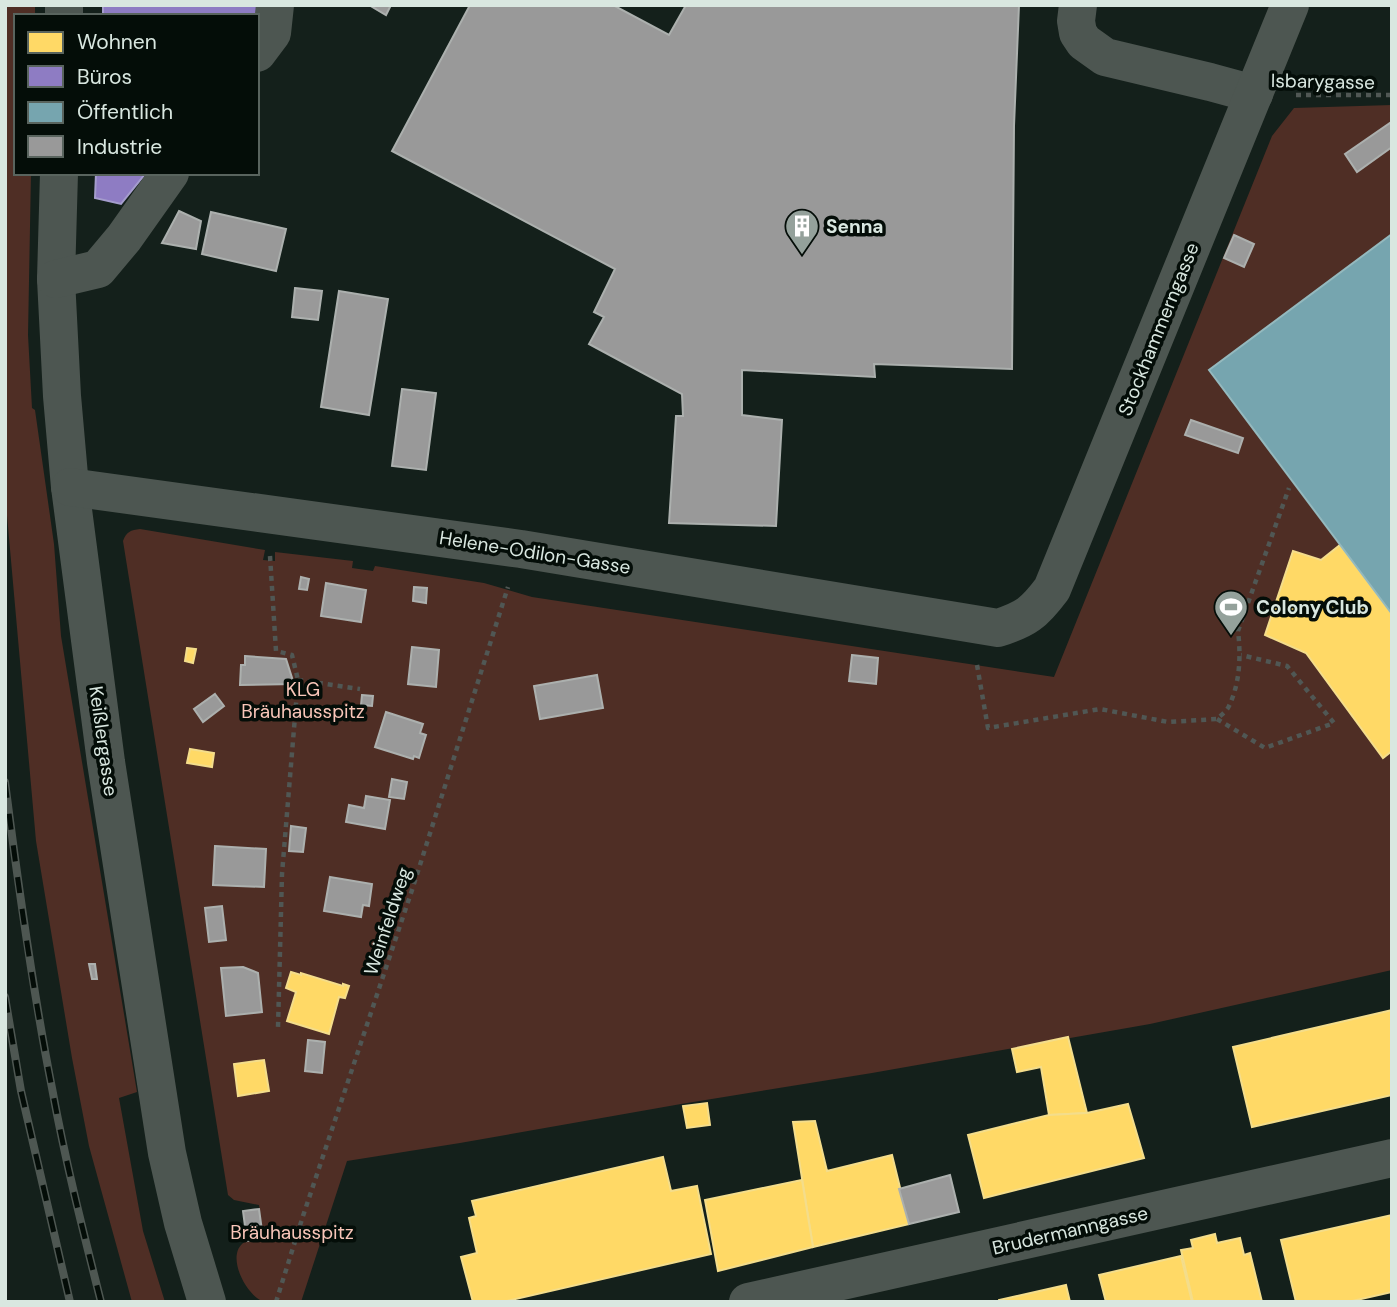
<svg xmlns="http://www.w3.org/2000/svg" width="1397" height="1307" font-family="'DM Sans',sans-serif">
<style>
.green{fill:#4f2e25}
.homes{fill:#ffd966;stroke:#f4dd8b;stroke-width:2}
.offices{fill:#8e7cc3;stroke:#a49ccc;stroke-width:2}
.public{fill:#76a5af;stroke:#94b9be;stroke-width:2}
.industry{fill:#999;stroke:#acb0ae;stroke-width:2}
.lines{fill:none;stroke-linecap:round;stroke-linejoin:round}
.path{stroke:#505754;stroke-width:4.5;stroke-dasharray:5 5;stroke-linecap:butt}
.minor{stroke:#4d5651;stroke-width:38}
.rail-casing{stroke:#4e5752;stroke-width:8}
.rail{stroke:#040d08;stroke-width:5;stroke-dasharray:16;stroke-linecap:butt}
.labels{text-anchor:middle;stroke-width:7;stroke-linejoin:round;paint-order:stroke}
.street-label{font-size:19px;fill:#d9e7e0;stroke:#040d08}
.poi-label{font-size:19px;font-weight:bold;fill:#d9e7e0;stroke:#040d08;text-anchor:start}
.park-label{font-size:19px;fill:#f9c6b9;stroke:#040d08}
</style>
<rect width="100%" height="100%" fill="#14201b"/>
<g class="green">
<polygon points="5,5 35,5 35,16 16,16 16,173 31,173 28,335 32,408 35,410 54,544 61,636 137,1092 119,1098 143,1231 165,1302 132,1302 89,1146 72,1058 36,841 5,493"/>
<path d="M1392,105V970L1150,1024L872,1073L681,1104L460,1143L347,1161L301,1302C290,1302 272,1305 262,1301C246,1294 227,1258 242,1244C247,1239 256,1239 263,1238L259,1205L234,1200L228,1195L123,541C126,532 131,530 140,529L265,550L263,560L275,561V552L353,561L352,568L373,571L375,566L484,583L532,597L1054,677L1272,136L1294,108Z"/>
</g>
<g class="homes">
<polygon points="1340,545 1392,614 1392,751 1383,758 1306,653 1265,635 1293,551 1321,560"/>
<polygon points="187,648 196,649 193,663 185,661"/>
<polygon points="190,749 214,753 212,767 187,763"/>
<polygon points="291,972 301,975 301,973 343,986 343,984 349,986 345,998 339,997 329,1034 287,1021 296,992 286,988"/>
<polygon points="1392,1010 1392,1095 1252,1127 1233,1047"/>
<polygon points="1068,1037 1087,1113 1049,1115 1041,1067 1017,1072 1012,1049"/>
<polygon points="264,1060 269,1091 238,1096 234,1064"/>
<polygon points="707,1103 710,1125 687,1128 683,1106"/>
<polygon points="1128,1104 1144,1158 984,1198 968,1135 1049,1115 1087,1113"/>
<polygon points="815,1121 827,1171 892,1155 909,1224 813,1247 793,1122"/>
<polygon points="663,1157 671,1191 697,1186 711,1254 503,1302 473,1302 461,1257 477,1253 469,1218 476,1216 472,1201"/>
<polygon points="802,1180 813,1247 718,1271 705,1200"/>
<polygon points="1392,1215 1392,1292 1348,1302 1296,1302 1281,1240"/>
<polygon points="1215,1234 1217,1243 1240,1238 1244,1255 1250,1253 1262,1302 1193,1302 1181,1250 1193,1248 1191,1240"/>
<polygon points="1181,1256 1192,1302 1106,1302 1099,1275"/>
<polygon points="1066,1285 1070,1302 999,1302 999,1300"/>
</g>
<g class="offices">
<polygon points="103,5 261,5 257,16 103,16"/>
<polygon points="96,173 146,173 121,204 95,198"/>
</g>
<polygon class="public" points="1392,234 1392,614 1209,370"/>
<g class="industry">
<polygon points="369,5 391,5 386,15"/>
<polygon points="470,5 613,5 669,35 686,5 1019,5 1014,126 1012,369 874,364 875,377 742,370 742,415 782,420 776,526 669,523 676,416 683,416 682,394 589,344 604,317 594,312 615,269 392,151"/>
<polygon points="1390,123 1392,126 1392,147 1357,172 1345,154"/>
<polygon points="179,211 201,221 196,249 162,243"/>
<polygon points="211,212 286,229 276,271 202,254"/>
<polygon points="1234,235 1254,244 1244,267 1224,258"/>
<polygon points="295,288 322,291 318,320 292,317"/>
<polygon points="339,291 388,299 369,415 321,407"/>
<polygon points="402,389 436,393 426,470 392,466"/>
<polygon points="1191,420 1243,438 1238,453 1185,435"/>
<polygon points="301,577 309,579 307,590 299,589"/>
<polygon points="326,583 366,590 361,622 321,616"/>
<polygon points="414,587 427,588 426,603 413,601"/>
<polygon points="412,647 439,650 436,687 408,684"/>
<polygon points="852,655 878,658 876,684 849,681"/>
<polygon points="245,656 286,659 294,684 240,685 241,665 245,665"/>
<polygon points="597,675 603,708 540,719 534,686"/>
<polygon points="215,694 224,706 203,722 194,709"/>
<polygon points="362,695 373,696 372,706 361,705"/>
<polygon points="386,712 423,724 420,733 426,735 419,758 414,756 413,759 375,747"/>
<polygon points="392,779 407,782 404,799 389,797"/>
<polygon points="366,796 390,800 385,829 346,822 349,805 364,808"/>
<polygon points="291,826 306,828 303,852 289,851"/>
<polygon points="215,846 266,849 264,887 213,885"/>
<polygon points="330,877 372,884 369,906 363,905 361,917 324,911"/>
<polygon points="222,906 226,940 209,942 205,908"/>
<polygon points="89,964 95,964 97,979 92,979"/>
<polygon points="243,967 258,973 262,1012 226,1016 221,968"/>
<polygon points="308,1040 325,1042 322,1073 305,1071"/>
<polygon points="950,1175 959,1212 909,1224 899,1189"/>
<polygon points="259,1209 263,1238 247,1241 243,1211"/>
</g>
<g class="lines">
<g class="path">
<polyline points="1296,95 1392,95"/>
<polyline points="270,556 276,651 292,655 298,680 282,874 278,1028"/>
<path d="M977,665L988,728L1100,709L1168,722L1217,719C1221,715 1227,711 1229,706C1240,683 1241,656 1238,631L1289,488"/>
<polyline points="298,680 360,689"/>
<polyline points="1217,719 1265,748 1334,723 1287,666 1241,655"/>
<polyline points="276,1302 303,1216 413,887 508,587"/>
</g>
<g class="minor">
<polyline points="1078,5 1076,21 1078,33 1084,42 1105,57 1210,82 1254,94"/>
<polyline points="64,16 64,5"/>
<polyline points="257,53 272,33 275,5"/>
<polyline points="59,173 56,279 62,396 70,487 106,762 167,1153 183,1223 207,1302"/>
<polyline points="56,279 98,269 124,238 170,173"/>
<path d="M70,487L521,549L998,628C1026,619 1034,613 1052,589L1290,5"/>
<polyline points="748,1302 1392,1158"/>
</g>
<g class="rail-casing">
<g id="rail">
<path d="M5,782C18,884 32,987 52,1088C65,1160 83,1231 101,1302"/>
<polyline points="5,997 21,1091 70,1302"/>
</g>
</g>
<use href="#rail" class="rail"/>
</g>
<defs>
<g id="building-pin" transform="scale(1.75)"><path d="M0 17L-7.5 6A9.5 9.5 0 1 1 7.5 6Z" fill="#94a19b" stroke="#040d08"/><path d="M-4-6H4V6H1V3H-1V6H-4ZM-2.5-4.3h1.7v1.8h-1.7ZM.8-4.3h1.7v1.8H.8ZM-2.5-1h1.7V.8h-1.7ZM.8-1h1.7V.8H.8Z" fill="#fff"/></g>
<g id="stadium-pin" transform="scale(1.75)"><path d="M0 17L-7.5 6A9.5 9.5 0 1 1 7.5 6Z" fill="#94a19b" stroke="#040d08"/><path d="M0-5a6.5 5 0 1 0 0 10a6.5 5 0 1 0 0-10ZM-3.5-1.8h7v3.6h-7Z" fill="#fff"/></g>
</defs>
<g fill-rule="evenodd">
<use href="#building-pin" x="802" y="226"/>
<use href="#stadium-pin" x="1231" y="607"/>
</g>
<g class="labels">
<g class="street-label">
<text transform="translate(1323 81) rotate(1)" y="7">Isbarygasse</text>
<text transform="translate(1158 329) rotate(-68)" y="7">Stockhammerngasse</text>
<text transform="translate(535 552) rotate(9)" y="7">Helene-Odilon-Gasse</text>
<text transform="translate(104 741) rotate(82)" y="7">Keißlergasse</text>
<text transform="translate(387 921) rotate(-72)" y="7">Weinfeldweg</text>
<text transform="translate(1070 1230) rotate(-13)" y="7">Brudermanngasse</text>
</g>
<g class="poi-label">
<text x="826" y="233">Senna</text>
<text x="1256" y="614">Colony Club</text>
</g>
<g class="park-label">
<text x="303" y="696">KLG<tspan x="303" dy="22">Bräuhausspitz</tspan></text>
<text x="292" y="1239">Bräuhausspitz</text>
</g>
</g>
<rect width="1397" height="1307" fill="none" stroke="#d9e7e0" stroke-width="14"/>
<rect x="14" y="14" width="245" height="161" fill="#040d08" stroke="#59645e" stroke-width="2"/>
<rect x="28" y="32" width="35" height="21" fill="#ffd966" stroke="#59645e" stroke-width="2"/>
<text x="77" y="49" font-size="21" fill="#d9e7e0">Wohnen</text>
<rect x="28" y="66" width="35" height="21" fill="#8e7cc3" stroke="#59645e" stroke-width="2"/>
<text x="77" y="84" font-size="21" fill="#d9e7e0">Büros</text>
<rect x="28" y="102" width="35" height="21" fill="#76a5af" stroke="#59645e" stroke-width="2"/>
<text x="77" y="119" font-size="21" fill="#d9e7e0">Öffentlich</text>
<rect x="28" y="136" width="35" height="21" fill="#999999" stroke="#59645e" stroke-width="2"/>
<text x="77" y="154" font-size="21" fill="#d9e7e0">Industrie</text>
</svg>
